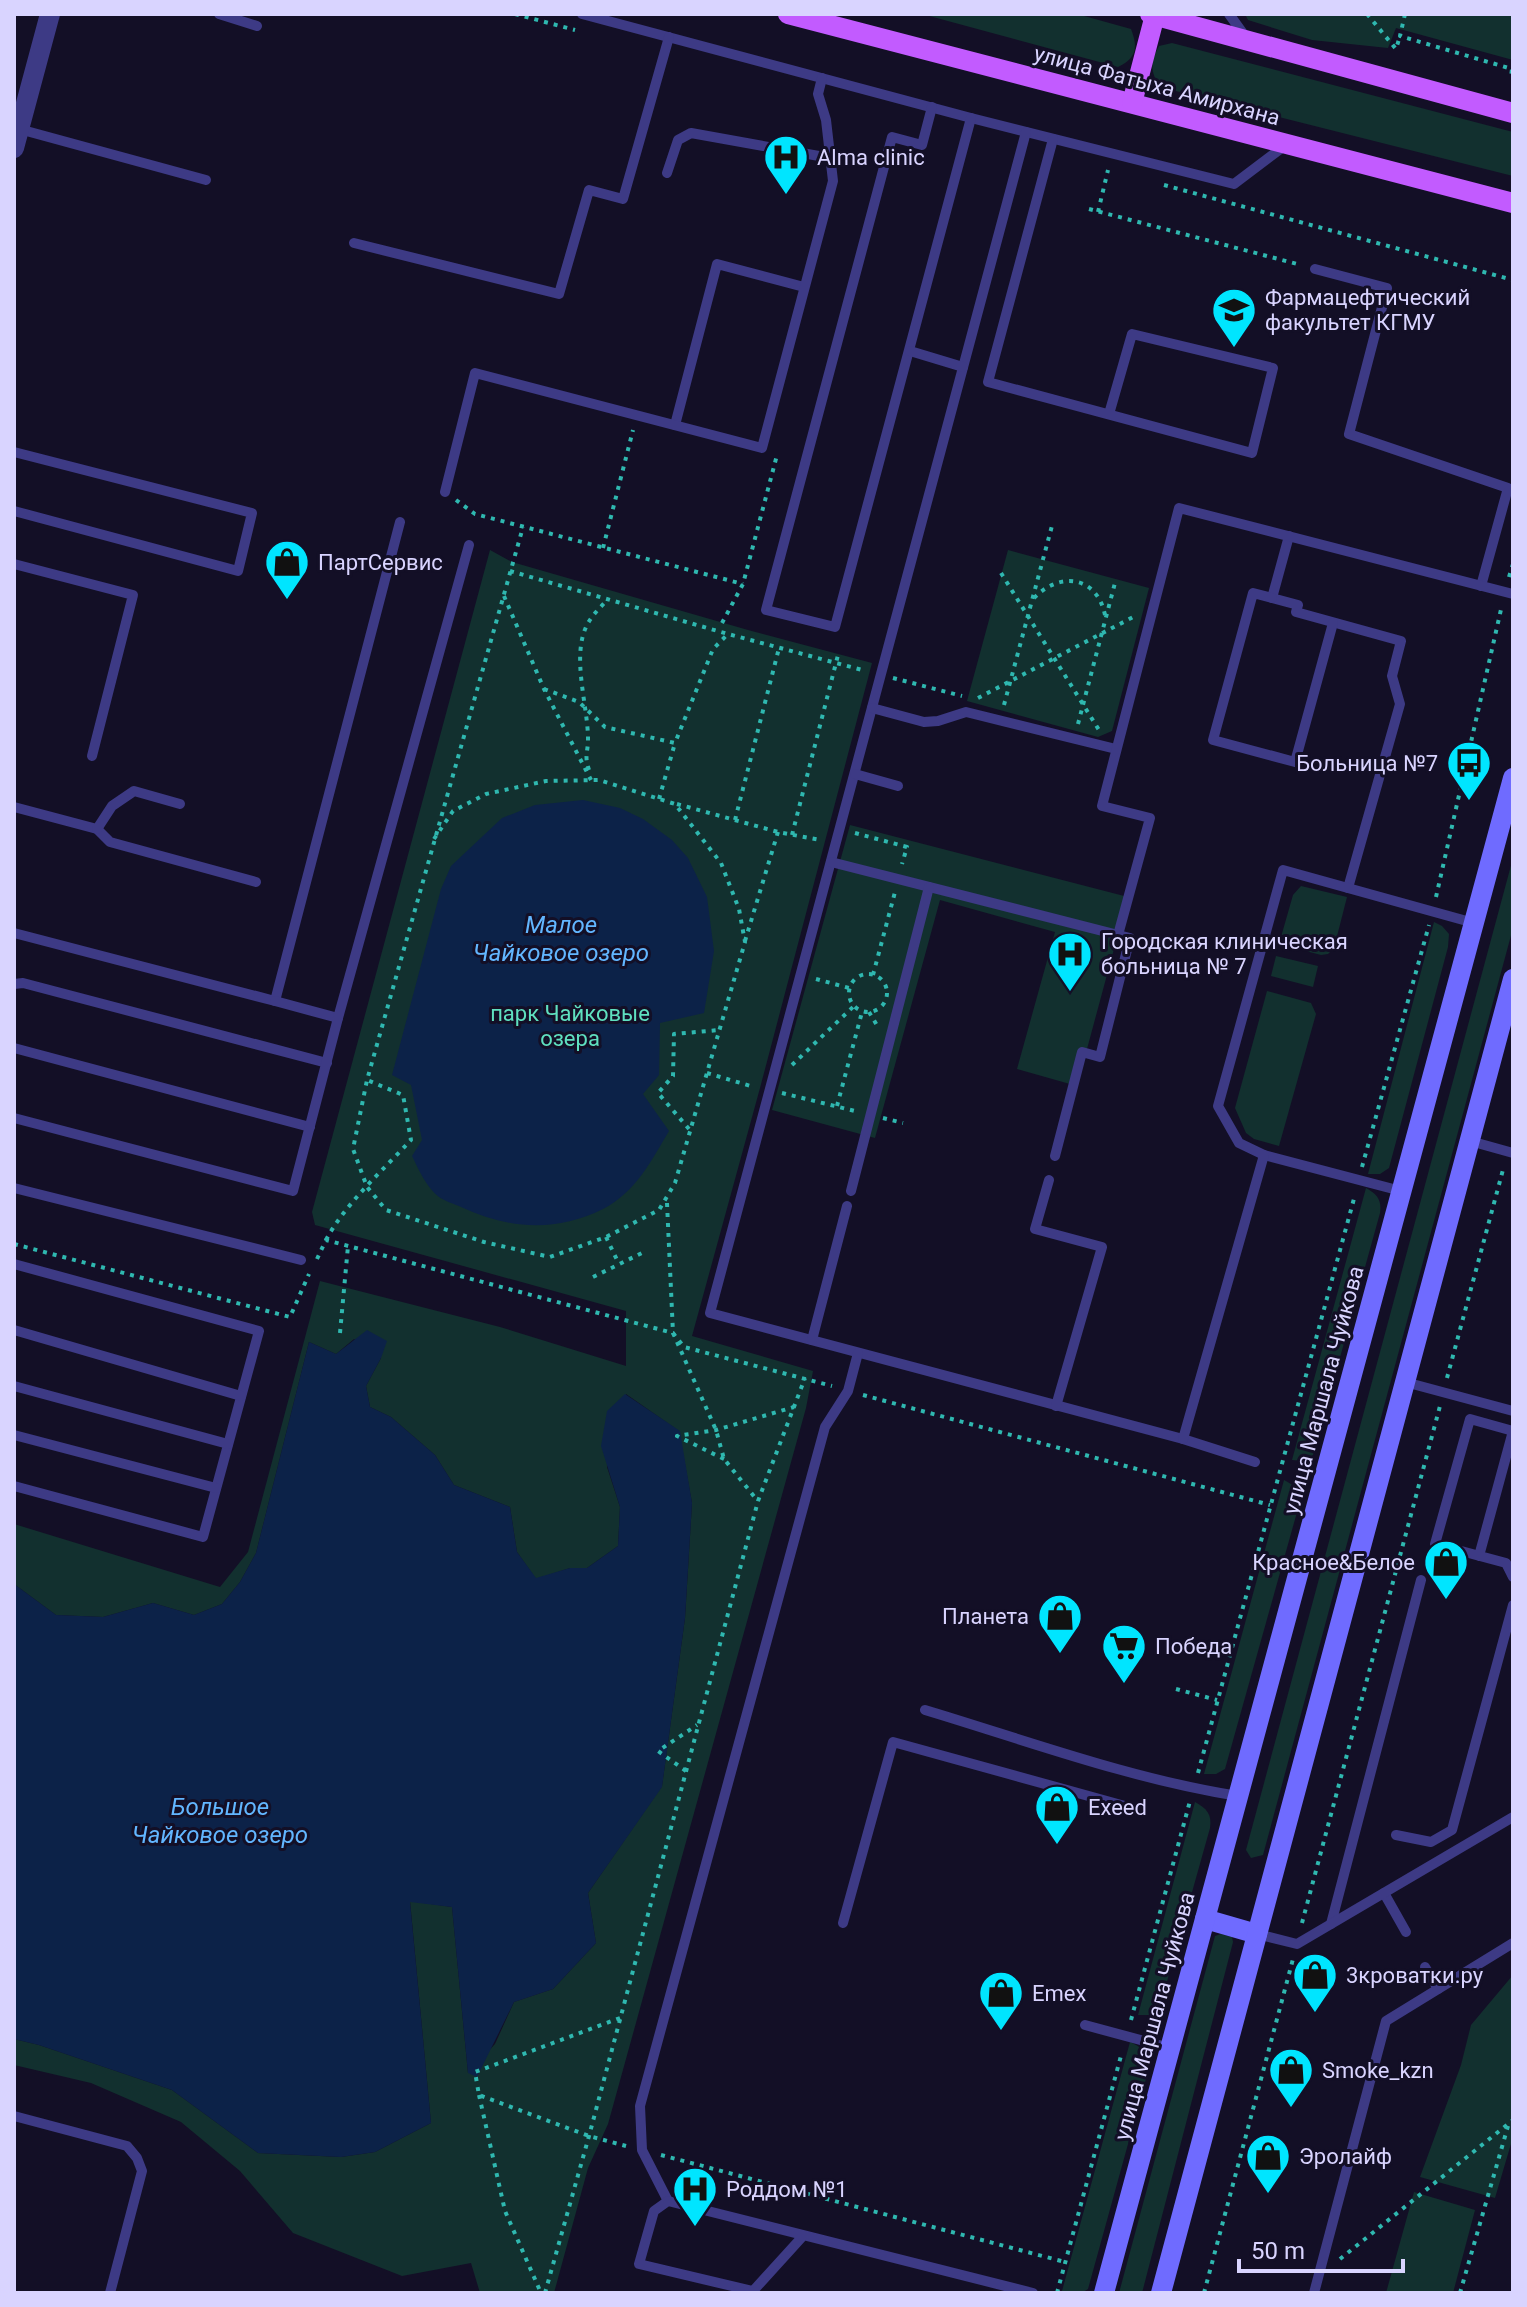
<svg xmlns="http://www.w3.org/2000/svg" width="1527" height="2307" font-family="Roboto,sans-serif">
<style>
.green{fill:#12302f}
.water{fill:#0c2248}
.lines{fill:none;stroke-linecap:round;stroke-linejoin:round}
.path{stroke:#2fb8b0;stroke-width:4;stroke-dasharray:4 6;stroke-linecap:butt}
.service{stroke:#3d3a85;stroke-width:10}
.minor{stroke:#3d3a85;stroke-width:20}
.secondary{stroke:#6f6bff;stroke-width:20}
.primary{stroke:#c25bff;stroke-width:20}
.labels{text-anchor:middle;stroke-width:6;stroke-linejoin:round;paint-order:stroke}
.street-label{font-size:22px;fill:#d9d4ff;stroke:#130f26}
.poi-label{font-size:22px;fill:#d9d4ff;stroke:#130f26;text-anchor:start}
.park-label{font-size:22px;fill:#5fe0c0;stroke:#130f26}
.water-label{font-size:24px;font-style:italic;fill:#62b6ff;stroke:#130f26}
</style>
<rect width="100%" height="100%" fill="#130f26"/>
<g class="green">
<path d="M922,14H1077L1131,29C1138,47 1137,58 1118,67Z"/>
<polygon points="1245,14 1513,14 1513,60 1396,28 1388,48 1312,40 1248,20"/>
<path d="M1172,43L1513,132V176L1160,87C1150,71 1150,63 1159,46Z"/>
<polygon points="490,550 512,562 748,630 872,663 760,1088 692,1336 813,1371 806,1408 608,2124 588,2168 554,2293 480,2293 471,2263 402,2276 293,2233 240,2171 181,2122 91,2083 14,2065 14,2039 39,2045 172,2090 258,2153 341,2157 375,2152 431,2123 410,1901 452,1907 468,2073 495,2044 514,2002 553,1989 596,1943 588,1893 662,1786 685,1618 692,1503 679,1431 626,1394 607,1467 620,1507 618,1546 587,1568 570,1568 536,1579 517,1552 510,1507 454,1485 435,1455 391,1417 370,1407 366,1386 381,1358 354,1339 336,1354 309,1342 256,1553 240,1582 222,1604 194,1615 153,1603 103,1617 56,1615 14,1584 14,1524 220,1587 248,1552 320,1281 500,1327 626,1366 626,1311 315,1225 312,1212"/>
<polygon points="1008,550 1149,588 1112,731 1098,737 967,701"/>
<polygon points="850,825 1128,897 1077,1086 1017,1069 1055,932 940,900 875,1138 772,1110"/>
<polygon points="1513,858 1513,928 1263,1855 1251,1858 1246,1850"/>
<polygon points="1301,886 1347,897 1334,948 1328,954 1321,955 1279,944 1293,895"/>
<polygon points="1434,922 1442,926 1449,934 1448,947 1389,1168 1380,1174 1368,1174"/>
<polygon points="1276,956 1318,966 1313,987 1271,976"/>
<polygon points="1267,991 1311,1003 1316,1014 1279,1146 1254,1139 1246,1133 1235,1108"/>
<path d="M1366,1188C1377,1194 1382,1200 1380,1213L1313,1455L1304,1461L1292,1460Z"/>
<path d="M1284,1480C1296,1486 1301,1492 1299,1505L1225,1769L1216,1774H1204Z"/>
<path d="M1195,1802C1207,1809 1212,1814 1210,1828L1159,2010L1150,2015H1138Z"/>
<polygon points="1221,1934 1232,1937 1233,1942 1142,2293 1119,2293 1215,1936"/>
<polygon points="1513,1975 1513,2137 1495,2198 1420,2177 1461,2065 1471,2025"/>
<path d="M1130,2042C1143,2048 1148,2053 1149,2068L1088,2289C1079,2295 1072,2293 1062,2291Z"/>
<polygon points="1414,2192 1475,2210 1453,2293 1386,2293"/>
</g>
<g class="water">
<path d="M583,800L620,808L643,819L672,840L688,858L707,897L714,951L704,1013L660,1023L659,1075L643,1094L669,1131C651,1161 636,1192 603,1209C555,1233 508,1229 461,1207C454,1204 445,1201 439,1197C426,1187 419,1170 412,1156L422,1140L411,1085L392,1075L441,889L451,866L502,818L535,805Z"/>
<polygon points="367,1330 387,1341 381,1358 366,1386 370,1407 391,1417 435,1455 454,1485 510,1507 517,1552 536,1578 570,1568 587,1568 618,1546 620,1507 601,1446 607,1411 625,1394 680,1431 692,1503 685,1618 662,1787 588,1893 596,1943 553,1989 514,2002 477,2077 468,2073 452,1907 410,1902 431,2123 375,2152 341,2157 258,2153 172,2090 39,2045 14,2039 14,1584 56,1615 103,1617 153,1603 194,1615 222,1604 240,1582 256,1553 309,1342 336,1354"/>
</g>
<g class="lines">
<g class="path">
<polyline points="515,14 575,30"/>
<polyline points="1367,14 1396,49 1400,36"/>
<polyline points="1405,14 1400,36 1512,69 1511,77 1513,78"/>
<polyline points="1164,185 1513,280"/>
<polyline points="1089,209 1301,265"/>
<polyline points="1098,212 1108,170"/>
<polyline points="456,500 475,514 743,584"/>
<polyline points="603,548 633,430"/>
<polyline points="510,571 728,634 866,671"/>
<polyline points="1001,573 1099,730"/>
<polyline points="1509,577 1513,564"/>
<polyline points="504,596 544,689 591,780"/>
<path d="M1034,598C1060,571 1097,576 1105,615"/>
<polyline points="722,623 743,584 777,455"/>
<polyline points="893,678 962,696"/>
<polyline points="544,689 579,702 605,727 675,743 713,649 728,634"/>
<polyline points="978,698 1137,615"/>
<polyline points="1004,705 1053,522"/>
<polyline points="1078,724 1116,579"/>
<path d="M589,770C584,755 588,753 588,739C588,706 571,656 587,625C592,615 600,608 607,600"/>
<polyline points="659,799 675,743"/>
<polyline points="677,804 778,832 820,840"/>
<polyline points="735,820 779,648"/>
<polyline points="855,833 907,847 902,864"/>
<polyline points="792,835 838,655"/>
<polyline points="434,839 453,811 486,794 546,781 599,780 675,804 721,863 739,909 745,942 675,1183 659,1210 606,1237 550,1257 484,1242 386,1210 367,1187 353,1149 367,1080 523,527"/>
<polyline points="1436,897 1502,605"/>
<polyline points="745,941 778,832"/>
<circle cx="868" cy="993" r="19"/>
<polyline points="873,975 895,892"/>
<polyline points="816,979 849,988"/>
<polyline points="869,1012 878,1027"/>
<polyline points="792,1065 854,1006"/>
<polyline points="707,1073 754,1087"/>
<polyline points="782,1093 855,1111"/>
<polyline points="837,1106 862,1012"/>
<polyline points="883,1118 903,1123"/>
<polyline points="689,1129 658,1093 673,1076 674,1034 719,1030"/>
<polyline points="1362,1167 1429,925"/>
<polyline points="667,1203 673,1333 716,1430 724,1459 757,1500"/>
<polyline points="606,1237 619,1264"/>
<path d="M326,1240C345,1204 383,1170 411,1140L403,1095L367,1080"/>
<polyline points="14,1244 290,1317 309,1274"/>
<polyline points="317,1259 326,1240 673,1333 684,1347 832,1386"/>
<polyline points="593,1277 646,1251"/>
<polyline points="340,1333 348,1246"/>
<polyline points="1447,1378 1504,1166"/>
<polyline points="863,1395 1270,1505"/>
<polyline points="724,1459 677,1436 716,1430 794,1407"/>
<polyline points="1176,1689 1217,1700"/>
<polyline points="686,1771 658,1751 697,1725"/>
<polyline points="1198,1773 1355,1195"/>
<polyline points="1302,1923 1440,1406"/>
<polyline points="620,2018 475,2072 479,2095 589,2136 626,2146"/>
<polyline points="1131,2020 1190,1801"/>
<polyline points="479,2095 505,2211 541,2293"/>
<polyline points="661,2155 1065,2262"/>
<polyline points="1340,2259 1513,2120"/>
<polyline points="545,2293 589,2136 758,1501 805,1378"/>
<polyline points="1057,2293 1122,2052"/>
<polyline points="1204,2293 1293,1959"/>
<polyline points="1460,2293 1508,2126"/>
</g>
<g class="service">
<polyline points="219,14 257,26"/>
<polyline points="582,14 971,118 1234,184 1287,144"/>
<polyline points="1229,14 1247,39"/>
<polyline points="932,107 922,145 892,137 766,610 835,627 971,118"/>
<polyline points="19,129 206,180"/>
<polyline points="1026,132 710,1313 1183,1439 1255,1462"/>
<polyline points="1053,139 988,382 1252,453 1273,368 1132,334 1109,414"/>
<polyline points="667,173 678,140 691,133 830,158"/>
<polyline points="354,243 559,294 589,190 623,199 669,37"/>
<polyline points="1315,269 1387,288 1349,434 1508,488 1481,586"/>
<polyline points="910,351 963,367"/>
<polyline points="675,425 717,264 804,287"/>
<polyline points="14,452 252,513 238,571 14,511"/>
<polyline points="445,492 475,373 762,448 833,181 826,120 818,94 822,78"/>
<polyline points="1289,536 1272,598 1298,605 1296,612 1401,641 1392,676 1400,704 1348,888"/>
<polyline points="14,564 133,595 92,756"/>
<polyline points="1272,598 1253,593 1213,740 1295,762 1333,623"/>
<polyline points="872,708 924,722 938,721 966,712 1116,749"/>
<polyline points="855,774 898,786"/>
<polyline points="14,807 97,829 110,842 256,882"/>
<polyline points="97,829 112,806 134,791 180,804"/>
<polyline points="831,862 1130,938 1100,1057 1082,1052 1055,1156"/>
<polyline points="14,933 275,1001 400,522"/>
<polyline points="1118,935 1150,818 1102,806 1179,508 1513,594"/>
<polyline points="14,984 23,983 327,1063"/>
<polyline points="275,1001 338,1018"/>
<polyline points="14,1048 310,1127"/>
<polyline points="14,1118 293,1191 338,1018 469,545"/>
<polyline points="1470,1141 1513,1153"/>
<polyline points="1264,1155 1401,1191"/>
<polyline points="1049,1180 1035,1229 1102,1247 1056,1406"/>
<polyline points="14,1188 301,1260"/>
<polyline points="851,1191 929,887"/>
<polyline points="14,1264 259,1331 203,1537 14,1486"/>
<polyline points="14,1330 241,1396"/>
<polyline points="812,1340 847,1206"/>
<polyline points="1405,1382 1513,1411"/>
<polyline points="14,1386 228,1444"/>
<polyline points="14,1435 216,1488"/>
<polyline points="1183,1439 1264,1155 1239,1143 1218,1106 1283,870 1474,923"/>
<polyline points="1479,1556 1513,1431 1470,1419 1435,1544 1506,1563 1513,1577"/>
<path d="M925,1710C1028,1741 1131,1779 1238,1796"/>
<polyline points="1396,1835 1431,1842 1452,1830 1513,1605"/>
<polyline points="1384,1893 1406,1932"/>
<polyline points="843,1923 893,1742 1143,1811"/>
<polyline points="1331,1924 1421,1580"/>
<polyline points="1257,1934 1297,1944 1513,1817"/>
<polyline points="1425,1967 1438,1989"/>
<polyline points="1085,2025 1170,2048"/>
<polyline points="14,2116 127,2146 137,2158 142,2171 110,2293"/>
<polyline points="668,2201 642,2150 640,2106 825,1427 848,1391 858,1353"/>
<polyline points="803,2236 753,2291 639,2264 654,2211 668,2201 1033,2293"/>
<polyline points="1314,2293 1386,2021 1513,1943"/>
</g>
<polyline class="minor" points="14,148 50,14"/>
<g class="secondary">
<polyline points="1205,1919 1257,1934"/>
<polyline points="1104,2293 1513,778"/>
<polyline points="1161,2293 1513,979"/>
</g>
<g class="primary">
<polyline points="788,14 1513,203"/>
<polyline points="1150,14 1513,113"/>
<polyline points="1132,103 1155,15"/>
</g>
</g>
<defs>
<g id="hospital-pin" transform="scale(2.3)"><path d="M0 17L-7.5 6A9.5 9.5 0 1 1 7.5 6Z" fill="#00e5ff" stroke="#130f26"/><path d="M-5-5h3v3.5h4V-5h3V5h-3V1.5h-4V5h-3Z" fill="#111"/></g>
<g id="university-pin" transform="scale(2.3)"><path d="M0 17L-7.5 6A9.5 9.5 0 1 1 7.5 6Z" fill="#00e5ff" stroke="#130f26"/><path d="M0-5L7-2L0 1L-7-2ZM-4 1L0 2.5L4 1V4Q0 6-4 4Z" fill="#111"/></g>
<g id="shop-pin" transform="scale(2.3)"><path d="M0 17L-7.5 6A9.5 9.5 0 1 1 7.5 6Z" fill="#00e5ff" stroke="#130f26"/><path d="M-5-2.5h2.3a2.7 3.5 0 0 1 5.4 0H5L5.5 6h-11ZM-1.5-2.5h3a1.5 2.3 0 0 0-3 0Z" fill="#111"/></g>
<g id="bus-pin" transform="scale(2.3)"><path d="M0 17L-7.5 6A9.5 9.5 0 1 1 7.5 6Z" fill="#00e5ff" stroke="#130f26"/><path d="M-5-6H5V4H4V6H2V4H-2V6H-4V4H-5ZM-3.5-4V0h7V-4ZM-3.5 1.2v1.5H-2V1.2ZM2 1.2v1.5H3.5V1.2Z" fill="#111"/></g>
<g id="supermarket-pin" transform="scale(2.3)"><path d="M0 17L-7.5 6A9.5 9.5 0 1 1 7.5 6Z" fill="#00e5ff" stroke="#130f26"/><path d="M-6-5.5h2.5l.6 2H6L4.5 2H-2.5L-4.4-4H-6ZM-1.5 3.2a1.3 1.3 0 1 0 .1 0ZM3 3.2a1.3 1.3 0 1 0 .1 0Z" fill="#111"/></g>
</defs>
<g fill-rule="evenodd">
<use href="#hospital-pin" x="786" y="157"/>
<use href="#university-pin" x="1234" y="310"/>
<use href="#shop-pin" x="287" y="562"/>
<use href="#bus-pin" x="1469" y="763"/>
<use href="#hospital-pin" x="1070" y="954"/>
<use href="#shop-pin" x="1446" y="1562"/>
<use href="#shop-pin" x="1060" y="1616"/>
<use href="#supermarket-pin" x="1124" y="1646"/>
<use href="#shop-pin" x="1057" y="1807"/>
<use href="#shop-pin" x="1315" y="1975"/>
<use href="#shop-pin" x="1001" y="1993"/>
<use href="#shop-pin" x="1291" y="2070"/>
<use href="#shop-pin" x="1268" y="2156"/>
<use href="#hospital-pin" x="695" y="2189"/>
</g>
<g class="labels">
<g class="street-label">
<text transform="translate(1157 85) rotate(15)" y="8">улица Фатыха Амирхана</text>
<text transform="translate(1323 1390) rotate(-75)" y="8">улица Маршала Чуйкова</text>
<text transform="translate(1154 2016) rotate(-75)" y="8">улица Маршала Чуйкова</text>
</g>
<g class="poi-label">
<text x="817" y="165">Alma clinic</text>
<text x="1265" y="305">Фармацефтический<tspan x="1265" dy="25">факультет КГМУ</tspan></text>
<text x="318" y="570">ПартСервис</text>
<text x="1438" y="771" text-anchor="end">Больница №7</text>
<text x="1101" y="949">Городская клиническая<tspan x="1101" dy="25">больница № 7</tspan></text>
<text x="1415" y="1570" text-anchor="end">Красное&amp;Белое</text>
<text x="1029" y="1624" text-anchor="end">Планета</text>
<text x="1155" y="1654">Победа</text>
<text x="1088" y="1815">Exeed</text>
<text x="1346" y="1983">3кроватки.ру</text>
<text x="1032" y="2001">Emex</text>
<text x="1322" y="2078">Smoke_kzn</text>
<text x="1299" y="2164">Эролайф</text>
<text x="726" y="2197">Роддом №1</text>
</g>
<g class="park-label">
<text x="570" y="1021">парк Чайковые<tspan x="570" dy="25">озера</tspan></text>
</g>
<g class="water-label">
<text x="561" y="933">Малое<tspan x="561" dy="28">Чайковое озеро</tspan></text>
<text x="220" y="1815">Большое<tspan x="220" dy="28">Чайковое озеро</tspan></text>
</g>
</g>
<rect width="1527" height="2307" fill="none" stroke="#d9d4ff" stroke-width="32"/>
<path d="M1239 2259v12h164v-12" fill="none" stroke="#d9d4ff" stroke-width="4"/>
<text x="1251" y="2259" font-size="24" fill="#d9d4ff" stroke="#130f26" stroke-width="6" paint-order="stroke">50 m</text>
</svg>
